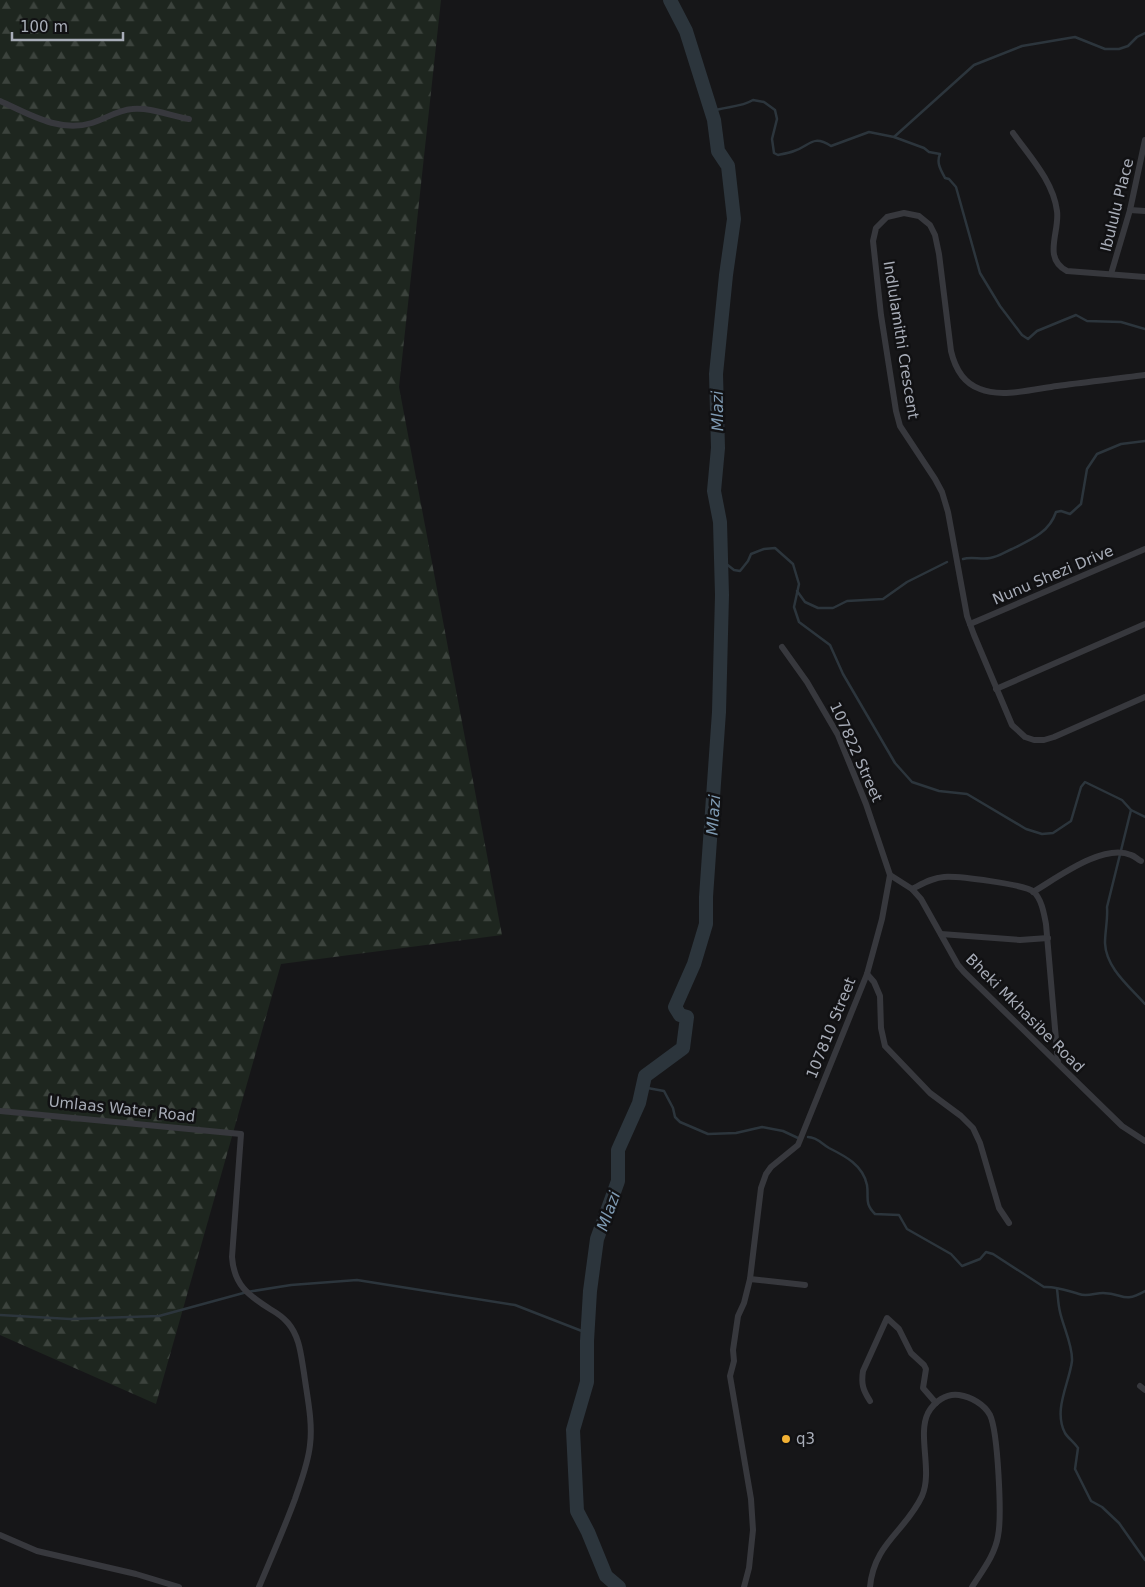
<svg xmlns="http://www.w3.org/2000/svg" width="1145" height="1587" font-family="'DejaVu Sans',sans-serif">
<style>
.forest{fill:url(#forest-firs)}
.lines{fill:none;stroke-linecap:round;stroke-linejoin:round}
.stream{stroke:#2c353c;stroke-width:2.5}
.river{stroke:#2c353c;stroke-width:14}
.street{stroke:#37383d;stroke-width:6}
.poi-dot{fill:#f2b134;stroke:#111113;stroke-width:2}
.labels{text-anchor:middle;stroke-width:5;stroke-linejoin:round;paint-order:stroke}
.street-label{font-size:15px;fill:#a8adb8;stroke:#111113}
.poi-label{font-size:15px;fill:#a8adb8;stroke:#111113;text-anchor:start}
.water-label{font-size:16px;font-style:italic;fill:#7f9bb3;stroke:#111113}
</style>
<defs>
<pattern id="forest-firs" width="22" height="20" patternUnits="userSpaceOnUse" patternTransform="scale(1.25)"><rect width="22" height="20" fill="#1e261f"/><path d="M5 1l3.5 6h-7zM16 11l3.5 6h-7z" fill="#3c433d"/></pattern>
</defs>
<rect width="100%" height="100%" fill="#161618"/>
<polygon class="forest" points="0,0 441,0 399,387 502,935 281,964 156,1404 0,1335"/>
<g class="lines">
<g class="stream">
<path d="M710,112C724,106 740,108 753,100L764,102L775,110L777,119L772,139L774,153L778,155C783,154 789,153 794,151C810,146 812,134 831,146L869,132L894,137L924,148L929,152L940,154C936,163 941,170 945,178L949,179L956,187L980,273L1000,306L1022,335L1028,339L1037,331L1076,315L1087,321L1121,322L1145,329"/>
<polyline points="894,137 974,65 1022,46 1075,37 1105,49 1119,49 1128,46 1137,37 1145,33"/>
<path d="M720,559L734,570L740,571L748,561L751,554L764,549L775,548L793,564L799,584L794,607L799,622L830,645L843,674L895,763L912,782L939,791L967,794L1026,829L1042,834L1053,833L1071,821L1081,787L1085,782L1122,800L1131,810L1107,907C1108,919 1105,931 1105,943C1106,968 1129,986 1145,1004"/>
<path d="M963,559C972,556 981,560 990,558C998,557 1005,552 1012,549C1030,540 1049,533 1056,512L1061,511L1070,514L1081,504L1087,469L1097,454L1121,444L1145,441"/>
<polyline points="797,591 805,602 818,608 833,608 847,601 883,599 907,582 947,562"/>
<polyline points="1131,810 1145,817"/>
<polyline points="642,1087 664,1091 673,1108 675,1117 680,1122 708,1134 736,1133 762,1127 783,1131 798,1138"/>
<path d="M808,1137C817,1137 822,1144 829,1148C845,1156 863,1165 867,1185C869,1198 864,1203 875,1214L899,1215L907,1229L951,1254L962,1266L980,1259L986,1252L993,1254L1044,1287C1056,1286 1068,1291 1079,1294C1087,1297 1095,1293 1103,1293C1124,1293 1122,1304 1145,1291"/>
<path d="M1057,1289C1058,1296 1058,1304 1060,1312C1063,1326 1073,1346 1072,1361C1069,1384 1053,1410 1065,1433C1068,1438 1074,1442 1078,1448L1075,1469L1091,1501L1102,1507L1119,1523L1145,1560"/>
<polyline points="0,1315 70,1319 159,1316 247,1292 291,1285 357,1280 515,1305 587,1333"/>
</g>
<polyline class="river" points="619,1587 606,1576 588,1532 577,1511 573,1430 587,1382 587,1341 590,1291 597,1239 618,1181 618,1150 639,1103 645,1076 683,1048 687,1017 680,1015 675,1007 694,964 706,924 706,897 719,712 722,595 720,522 714,491 718,448 716,374 726,275 734,219 728,166 718,151 714,120 686,31 670,0"/>
<g class="street">
<path d="M0,101C29,114 59,133 92,123C105,119 118,110 132,109C150,107 171,116 189,119"/>
<path d="M1013,133C1030,157 1053,181 1057,211C1060,232 1042,258 1067,271L1145,277"/>
<polyline points="1130,210 1145,211"/>
<polyline points="1111,274 1130,210 1145,140"/>
<path d="M1145,375C1116,379 1086,382 1057,386C1035,389 1001,398 980,389C963,383 955,368 951,351L939,254L935,235L930,225L919,216L904,213L887,217L876,228L873,241L881,315L896,411L900,426L935,479L942,492L948,512L967,616L974,635L1012,725L1025,737L1034,740H1044L1054,737L1145,697"/>
<polyline points="970,624 1145,549"/>
<polyline points="996,689 1145,624"/>
<polyline points="890,875 912,889 921,899 958,965 964,972 1122,1126 1145,1141"/>
<path d="M912,889C922,884 931,878 944,877C957,876 1025,884 1034,892C1042,900 1044,914 1046,924L1058,1063"/>
<path d="M1033,892C1057,878 1103,843 1131,855C1135,856 1138,860 1141,861"/>
<polyline points="941,934 1020,940 1048,938"/>
<polyline points="867,974 874,982 880,996 881,1028 885,1046 930,1093 961,1116 973,1128 980,1143 999,1208 1009,1223"/>
<path d="M0,1111L241,1134L232,1257C234,1285 248,1295 270,1309C277,1313 283,1317 288,1323C300,1337 301,1356 304,1373C307,1396 313,1422 310,1445C308,1464 301,1481 295,1499C284,1529 271,1558 259,1587"/>
<polyline points="750,1279 805,1285"/>
<polyline points="1140,1386 1145,1390"/>
<path d="M870,1401C863,1390 861,1384 863,1371L887,1318L899,1329L911,1353L924,1365L926,1369L923,1388L936,1403"/>
<polyline points="0,1535 37,1551 136,1574 179,1587"/>
<polyline points="744,1587 749,1568 753,1530 751,1499 730,1376 734,1361 733,1350 738,1316 744,1303 750,1279 761,1188 766,1174 771,1167 798,1145 867,974 882,919 890,875 866,804 838,735 807,682 782,647"/>
<path d="M870,1587C874,1543 906,1531 922,1496C933,1471 917,1435 928,1413C934,1402 946,1393 959,1395C971,1397 984,1404 990,1415C998,1432 1002,1517 998,1536C995,1555 982,1571 972,1587"/>
</g>
</g>
<circle class="poi-dot" cx="786" cy="1439" r="5"/>
<g class="labels">
<g class="street-label">
<text transform="translate(1117 205) rotate(-76)" y="5">Ibululu Place</text>
<text transform="translate(901 340) rotate(81)" y="5">Indlulamithi Crescent</text>
<text transform="translate(1053 575) rotate(-23)" y="5">Nunu Shezi Drive</text>
<text transform="translate(856 752) rotate(66)" y="5">107822 Street</text>
<text transform="translate(1025 1013) rotate(45)" y="5">Bheki Mkhasibe Road</text>
<text transform="translate(831 1028) rotate(-68)" y="5">107810 Street</text>
<text transform="translate(122 1109) rotate(6)" y="5">Umlaas Water Road</text>
</g>
<g class="poi-label">
<text x="796" y="1444">q3</text>
</g>
<g class="water-label">
<text transform="translate(717 411) rotate(-91)" y="6">Mlazi</text>
<text transform="translate(713 815) rotate(-86)" y="6">Mlazi</text>
<text transform="translate(608 1211) rotate(-70)" y="6">Mlazi</text>
</g>
</g>
<path d="M12 32v8h111v-8" fill="none" stroke="#a8adb8" stroke-width="2.5"/>
<text x="20" y="32" font-size="15" fill="#a8adb8" stroke="#111113" stroke-width="4" paint-order="stroke">100 m</text>
</svg>
